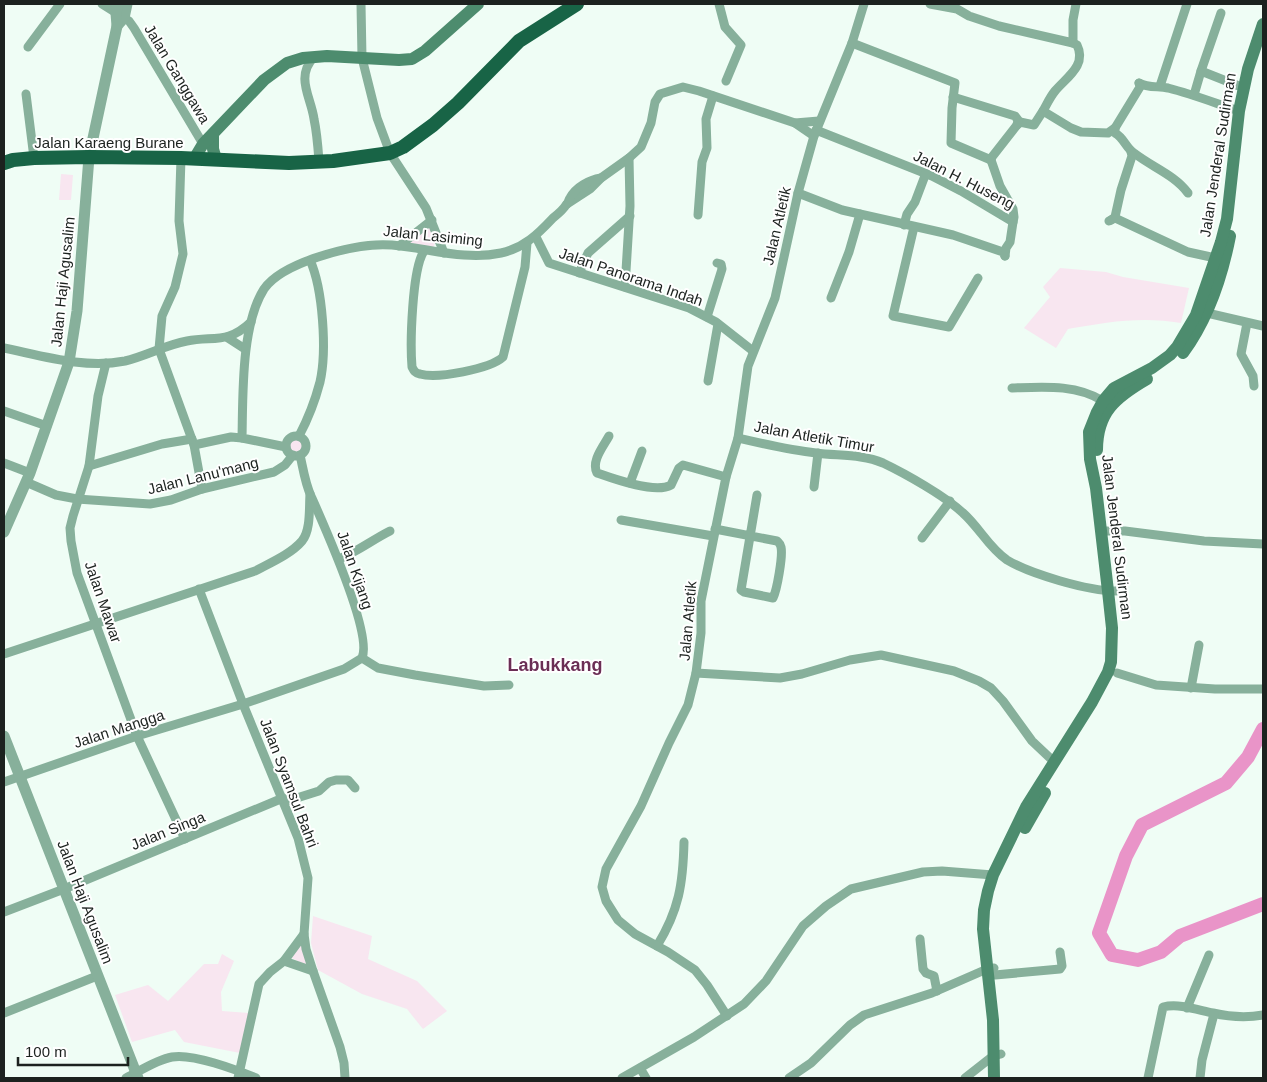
<svg xmlns="http://www.w3.org/2000/svg" width="1267" height="1082" font-family="Arial,sans-serif">
<style>
.green{fill:#f8e6f0}
.lines{fill:none;stroke-linecap:round;stroke-linejoin:round}
.river{stroke:#e994c8;stroke-width:14}
.minor{stroke:#87b09b;stroke-width:9}
.tertiary{stroke:#87b09b;stroke-width:11}
.secondary{stroke:#4d8c6e;stroke-width:12}
.trunk{stroke:#186446;stroke-width:14}
.labels{text-anchor:middle;stroke-width:4;stroke-linejoin:round;paint-order:stroke}
.street-label{font-size:15px;fill:#1c221f;stroke:#fff}
.quarter-label{font-size:18px;font-weight:bold;fill:#6b2e55;stroke:#fff}
</style>
<rect width="100%" height="100%" fill="#effdf5"/>
<g class="green">
<polygon points="61,174 73,175 71,200 59,200"/>
<polygon points="431,225 436,241 433,248 406,244"/>
<path d="M1060,268L1106,272L1123,277L1189,288L1181,323C1143,316 1106,322 1068,329L1056,348L1024,328L1050,297L1043,287Z"/>
<circle cx="296" cy="446" r="8"/>
<polygon points="313,916 372,936 368,959 417,981 447,1011 423,1029 407,1009 362,994 318,970 311,943"/>
<polygon points="303,940 309,967 290,957"/>
<polygon points="222,954 234,961 221,992 222,1011 249,1013 240,1053 184,1042 175,1030 132,1042 115,995 148,985 168,1001 204,964 218,964"/>
</g>
<g class="lines">
<polyline class="river" points="1263,729 1248,757 1226,783 1142,825 1126,856 1099,933 1112,955 1138,960 1161,952 1180,936 1263,904"/>
<g class="minor">
<polyline points="102,4 129,21 134,28 203,144"/>
<polyline points="361,4 362,58 377,118 390,153 426,208 444,253"/>
<polyline points="719,4 725,27 741,45 726,81"/>
<polyline points="930,4 957,9 969,16 999,26 1073,43 1073,20 1076,4"/>
<polyline points="852,43 955,83 952,108 951,143 991,160"/>
<polyline points="28,47 60,4"/>
<path d="M314,57C295,77 311,97 314,119C317,133 318,147 319,161"/>
<polyline points="1201,71 1221,13"/>
<path d="M1139,83C1148,88 1158,86 1168,88C1192,94 1215,103 1239,111"/>
<polyline points="1160,86 1187,4"/>
<polyline points="26,94 34,158"/>
<polyline points="1194,95 1201,71 1244,88"/>
<path d="M1043,111C1047,104 1050,97 1055,91C1067,77 1087,65 1077,45L1073,43"/>
<polyline points="795,123 819,121"/>
<polyline points="1017,125 1020,122 1034,125 1043,111 1071,128 1081,132 1108,133 1115,128 1140,87 1139,83"/>
<path d="M1115,128V133C1124,138 1126,148 1134,153C1152,167 1175,175 1188,193"/>
<polyline points="816,130 932,176 961,191 1013,222 1014,217 1013,209 1000,186 991,160 992,157 1017,125 1018,120 1015,116 953,97"/>
<polyline points="181,158 179,221 183,254 175,287 162,316 159,349 194,445 202,489"/>
<polyline points="798,193 842,210 953,235 1003,252 1005,256"/>
<polyline points="567,204 590,189 601,178 629,158 641,147 651,123 655,102 660,94 683,87 699,91 795,123 814,136"/>
<polyline points="698,215 702,162 707,148 706,119 713,96"/>
<polyline points="1111,220 1115,217 1121,190 1132,156 1131,152"/>
<polyline points="1109,221 1115,218 1188,252 1220,259"/>
<polyline points="904,225 907,214 915,202 926,173"/>
<polyline points="914,227 893,316 949,327 978,278"/>
<polyline points="536,237 549,263 689,308 716,322 753,351"/>
<polyline points="399,246 432,220"/>
<path d="M424,251C412,269 410,343 412,367C414,371 415,373 420,374C437,379 490,369 503,357L525,267L527,243"/>
<polyline points="1005,256 1006,248 1010,242 1013,222"/>
<polyline points="579,273 588,253 630,216"/>
<polyline points="625,287 630,206 629,158"/>
<polyline points="831,298 849,252 860,214"/>
<polyline points="1207,313 1263,326"/>
<polyline points="707,317 722,269 721,264 717,263"/>
<polyline points="1247,323 1241,354 1253,376 1254,386"/>
<polyline points="228,338 245,349"/>
<path d="M4,348C43,356 85,369 125,361C146,356 165,345 187,341C214,336 228,344 251,322"/>
<polyline points="106,363 98,396 89,466 73,516 70,528 71,541 77,573 137,736 185,839"/>
<polyline points="708,381 718,324"/>
<path d="M1012,388C1043,387 1076,384 1103,401"/>
<polyline points="4,411 47,426"/>
<circle cx="296" cy="446" r="10"/>
<path d="M299,436C308,419 315,401 320,382C327,351 323,289 310,260"/>
<path d="M609,436C603,447 591,461 597,473C614,479 655,494 671,485L679,468L683,465L726,477"/>
<path d="M738,438C764,444 789,450 816,453C838,456 862,454 883,463C906,474 945,496 963,513C979,527 989,548 1007,560C1030,574 1088,591 1116,591"/>
<polyline points="194,445 231,437 242,438"/>
<path d="M286,447L242,438C243,396 241,325 264,289C275,273 300,263 318,257C342,249 367,243 392,245C428,248 465,261 501,253C524,248 538,234 553,218C558,214 563,210 566,205C569,202 568,201 570,198C576,187 589,180 601,178"/>
<polyline points="4,463 30,473"/>
<polyline points="89,466 162,444 192,439"/>
<polyline points="26,482 56,495 77,499 150,504 171,500 202,489 274,472 285,465 293,455"/>
<polyline points="630,483 642,451"/>
<polyline points="814,487 818,453"/>
<polyline points="621,520 713,536"/>
<path d="M715,529L777,541C779,543 780,543 781,547C783,556 777,590 773,598L744,592L741,590L757,495"/>
<polyline points="1101,531 1125,531 1204,541 1263,544"/>
<polyline points="922,538 950,501"/>
<path d="M339,559C357,552 372,540 390,531"/>
<polyline points="199,589 243,704 298,838 308,878 304,934 306,949 313,971 340,1047 344,1063 345,1078"/>
<path d="M4,654L255,571C270,563 291,554 302,541C311,530 309,508 310,494"/>
<polyline points="362,658 378,668 415,675 484,686 509,685"/>
<polyline points="696,673 780,678 802,674 850,660 881,655 954,671 979,681 991,688 1003,701 1032,741 1050,758 1056,760"/>
<polyline points="1117,673 1156,685 1215,689 1263,689"/>
<polyline points="1191,688 1199,645"/>
<path d="M4,782L137,736L243,704L344,669L362,658C373,634 323,523 311,496C305,483 303,468 300,455"/>
<polyline points="284,802 319,791 329,782 336,780 348,780 355,788"/>
<polyline points="4,912 64,889 283,798"/>
<polyline points="920,939 923,969 926,973 934,976 937,991"/>
<path d="M657,946C679,910 683,884 684,842"/>
<polyline points="284,961 313,971"/>
<polyline points="995,975 1060,969 1062,966 1060,952"/>
<polyline points="1187,1008 1209,955"/>
<polyline points="4,1013 97,976"/>
<polyline points="727,1016 707,985 695,970 668,952 635,934 618,920 606,901 602,887 606,869 641,806 669,743 688,705 696,673 701,633 701,601 726,477 738,438 748,366 775,298 798,193 814,136 852,43 864,4"/>
<polyline points="640,1068 646,1078"/>
<path d="M126,1078C140,1071 156,1060 172,1057C192,1053 237,1070 256,1078"/>
<polyline points="238,1078 259,984 270,972 284,961 304,934"/>
<polyline points="622,1078 694,1037 744,1004 766,981 803,926 826,906 851,889 923,872 942,871 993,875"/>
<polyline points="789,1078 811,1063 850,1025 864,1015 932,993 987,969 994,968"/>
<polyline points="965,1078 993,1056 1001,1054"/>
<path d="M1148,1078L1163,1007C1179,1003 1198,1010 1213,1013C1230,1017 1246,1018 1263,1015"/>
<polyline points="1200,1078 1202,1060 1214,1014"/>
</g>
<g class="tertiary">
<polyline points="117,26 124,18 127,4"/>
<polyline points="4,532 30,473 69,362 77,311 89,157 117,26 116,13 118,4"/>
<polyline points="4,736 138,1078"/>
</g>
<g class="secondary">
<polyline points="213,135 213,149 216,159"/>
<polyline points="194,159 203,144 264,80 287,63 303,58 327,56 399,60 412,59 425,51 478,4"/>
<path d="M1183,353C1208,319 1222,277 1230,236"/>
<path d="M1097,450C1097,412 1116,397 1147,379"/>
<polyline points="1025,828 1045,793"/>
<polyline points="994,1078 993,1020 983,929 984,910 988,891 993,875 1026,807 1092,702 1108,672 1111,662 1112,628 1108,591 1096,488 1090,459 1089,432 1097,412 1103,401 1114,388 1152,368 1170,355 1177,347 1196,315 1221,242 1227,219 1239,111 1248,69 1263,24"/>
</g>
<polyline class="trunk" points="4,163 13,160 34,158 89,157 181,158 289,163 333,161 390,153 403,147 433,125 458,103 519,41 577,4"/>
</g>
<g class="labels">
<g class="street-label">
<text transform="translate(177 74) rotate(59)" y="5">Jalan Ganggawa</text>
<text x="109" y="148">Jalan Karaeng Burane</text>
<text transform="translate(1218 155) rotate(-81)" y="5">Jalan Jenderal Sudirman</text>
<text transform="translate(964 180) rotate(27)" y="5">Jalan H. Huseng</text>
<text transform="translate(777 226) rotate(-77)" y="5">Jalan Atletik</text>
<text transform="translate(433 236) rotate(6)" y="5">Jalan Lasiming</text>
<text transform="translate(631 277) rotate(19)" y="5">Jalan Panorama Indah</text>
<text transform="translate(63 282) rotate(-84)" y="5">Jalan Haji Agusalim</text>
<text transform="translate(814 437) rotate(10)" y="5">Jalan Atletik Timur</text>
<text transform="translate(203 476) rotate(-14)" y="5">Jalan Lanu'mang</text>
<text transform="translate(1117 537) rotate(83)" y="5">Jalan Jenderal Sudirman</text>
<text transform="translate(355 570) rotate(71)" y="5">Jalan Kijang</text>
<text transform="translate(103 602) rotate(71)" y="5">Jalan Mawar</text>
<text transform="translate(688 621) rotate(-85)" y="5">Jalan Atletik</text>
<text transform="translate(119 729) rotate(-18)" y="5">Jalan Mangga</text>
<text transform="translate(289 783) rotate(69)" y="5">Jalan Syamsul Bahri</text>
<text transform="translate(168 831) rotate(-22)" y="5">Jalan Singa</text>
<text transform="translate(85 902) rotate(69)" y="5">Jalan Haji Agusalim</text>
</g>
<g class="quarter-label">
<text x="555" y="671">Labukkang</text>
</g>
</g>
<rect width="1267" height="1082" fill="none" stroke="#1c221f" stroke-width="10"/>
<path d="M18 1057v8h110v-8" fill="none" stroke="#1c221f" stroke-width="2.5"/>
<text x="25" y="1057" font-size="15" fill="#1c221f" stroke="#ffffff" stroke-width="4" paint-order="stroke">100 m</text>
</svg>
